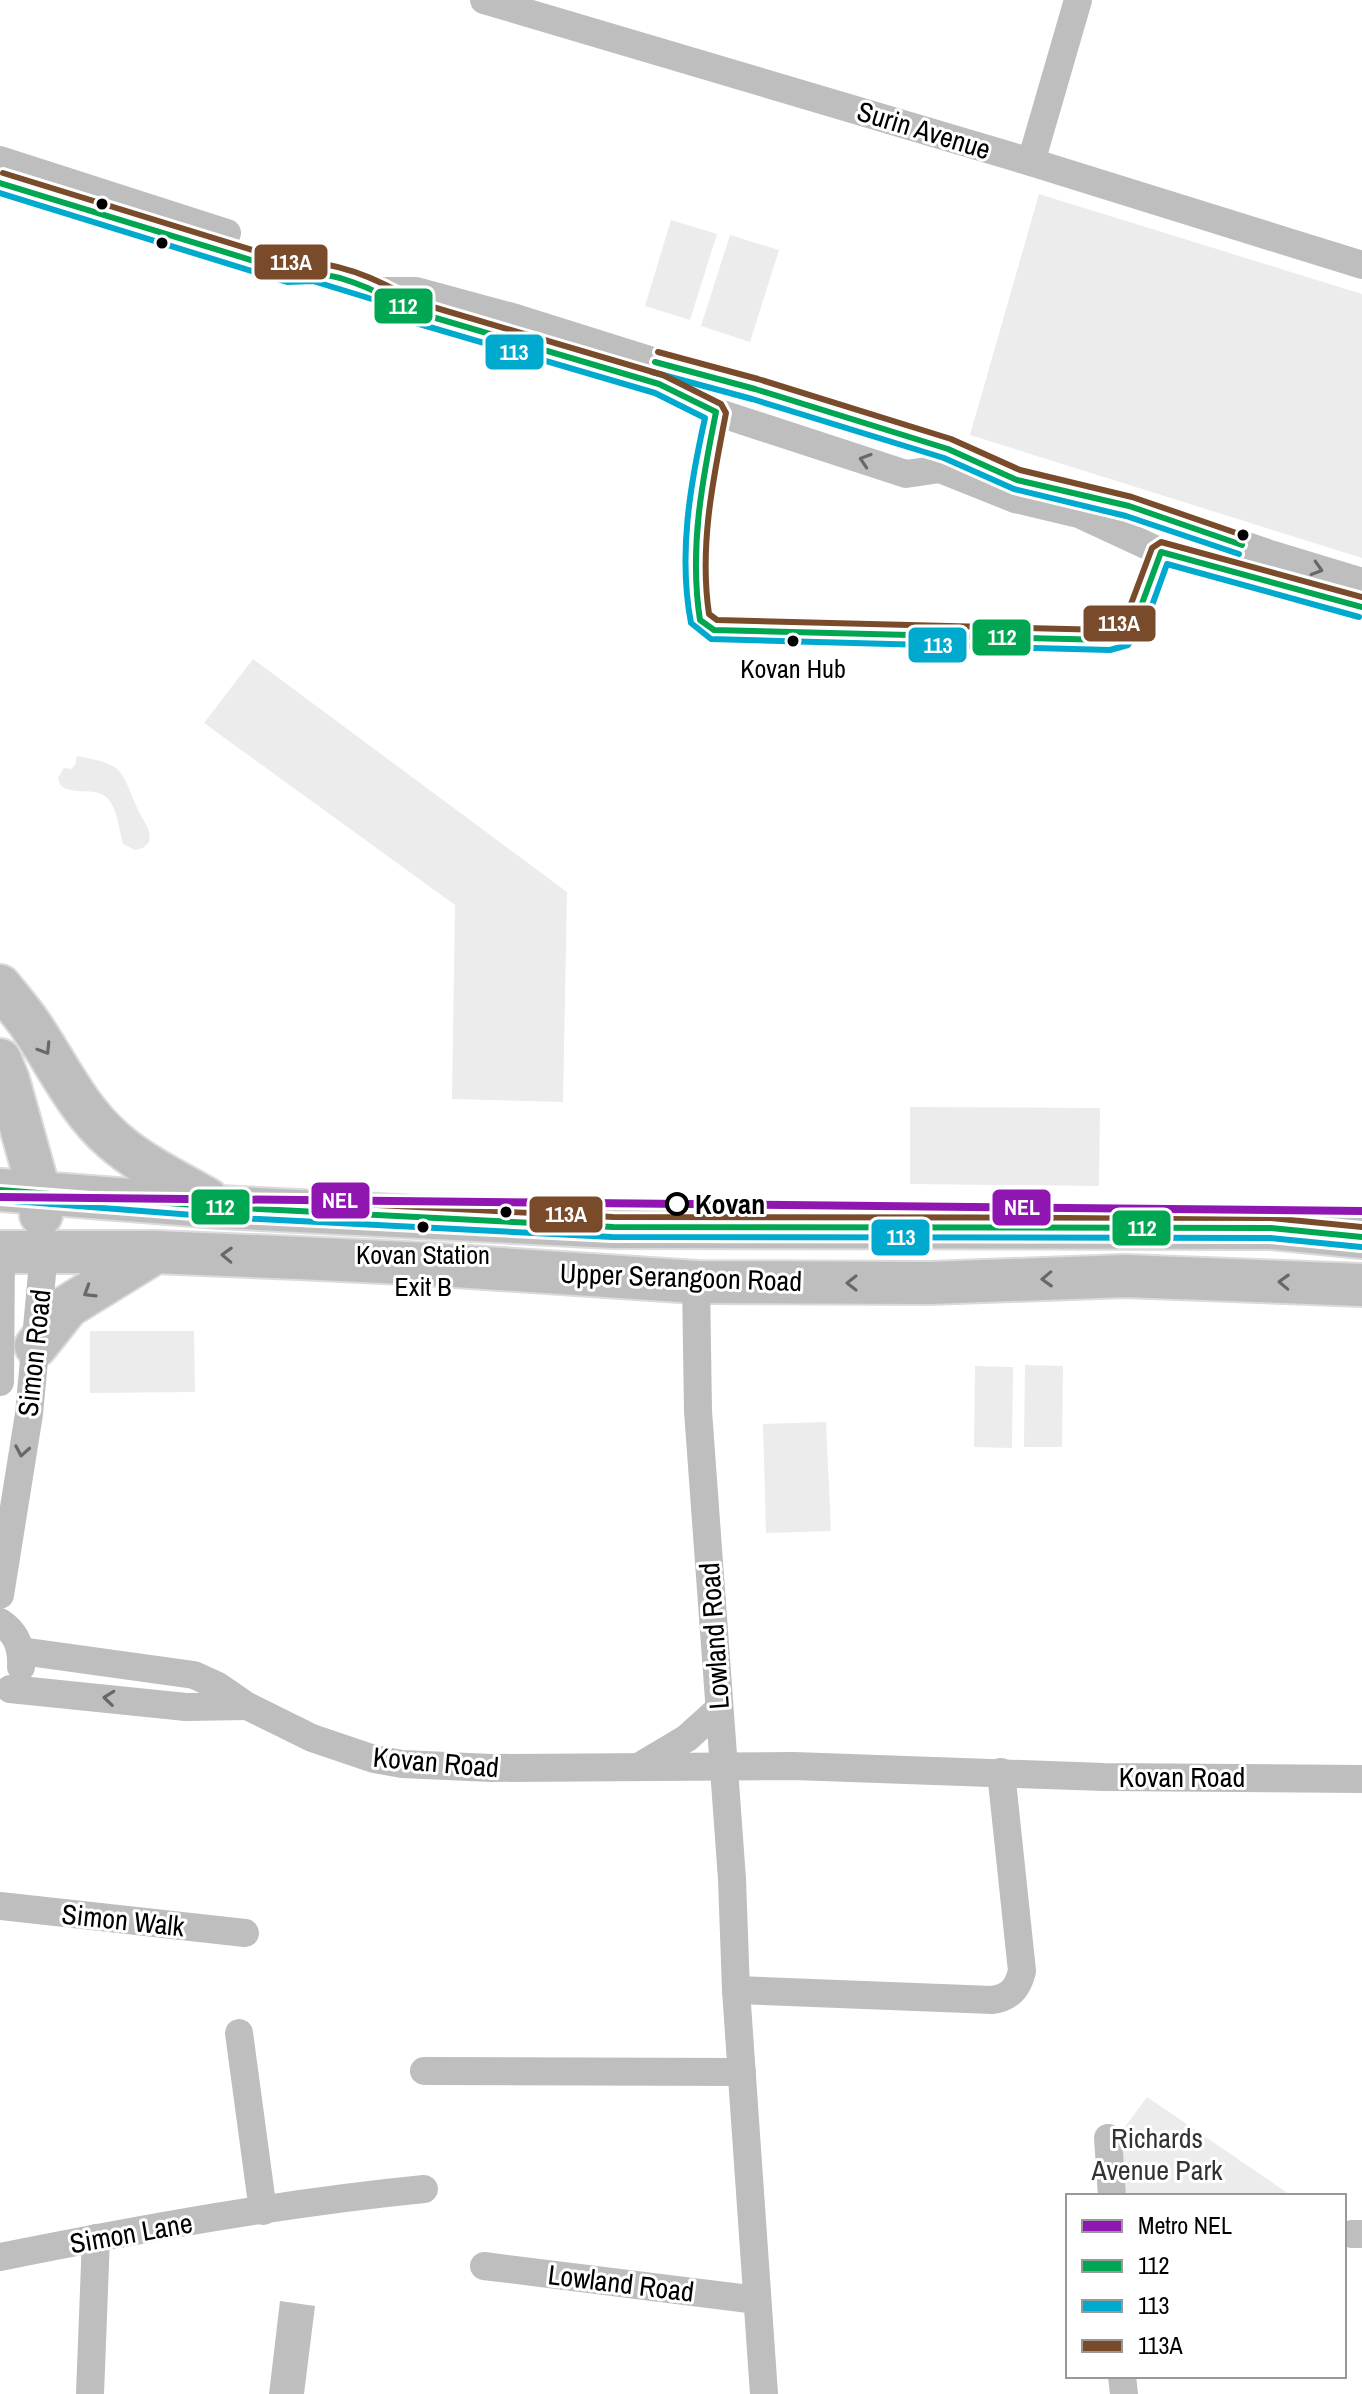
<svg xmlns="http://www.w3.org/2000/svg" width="1362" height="2394" font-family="'Archivo Narrow',sans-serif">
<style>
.green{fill:#ececec}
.water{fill:#bfbfbf}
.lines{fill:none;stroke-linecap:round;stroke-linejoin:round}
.primary-casing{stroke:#dbdbdb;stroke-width:46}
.minor{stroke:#bebebe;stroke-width:28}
.primary{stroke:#bebebe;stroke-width:42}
.bus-1-casing{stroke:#fff;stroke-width:12}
.bus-2-casing{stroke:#fff;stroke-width:12}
.bus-3-casing{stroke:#fff;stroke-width:12}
.bus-1{stroke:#00a651;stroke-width:6}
.bus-2{stroke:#00a9ce;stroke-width:6}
.bus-3{stroke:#7a4b2a;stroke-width:6}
.metro-1-casing{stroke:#fff;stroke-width:14}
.metro-1{stroke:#9016b2;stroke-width:8}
.oneway{stroke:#686868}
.bus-dot{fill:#000;stroke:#fff;stroke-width:3}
.stop-dot{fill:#fff;stroke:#000;stroke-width:4}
.labels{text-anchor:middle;stroke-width:6;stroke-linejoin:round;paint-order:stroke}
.bus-label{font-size:26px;fill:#000;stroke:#fff}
.street-label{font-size:28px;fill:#000;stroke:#fff}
.stop-label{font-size:28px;font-weight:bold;fill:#000;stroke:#fff;text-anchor:start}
.park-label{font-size:28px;fill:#333;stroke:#fff}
.line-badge{stroke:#fff;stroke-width:3}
.badge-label{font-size:22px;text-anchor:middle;font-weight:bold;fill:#fff}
</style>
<rect width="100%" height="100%" fill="#fff"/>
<g class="green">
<polygon points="1039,194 1362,294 1362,558 970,435"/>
<polygon points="671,220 717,234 690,320 645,306"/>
<polygon points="730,235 779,250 750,342 701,326"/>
<polygon points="253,659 567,892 563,1102 452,1099 455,905 204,723"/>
<path d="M77,756C126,765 120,769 139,812C144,822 152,830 149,842L143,848L135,850L123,844C119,830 118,812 109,800C98,785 74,797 60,785L58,778L64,768L71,769L75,765Z"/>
<polygon points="910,1107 1100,1108 1099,1186 910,1184"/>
<polygon points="90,1331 194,1331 195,1392 90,1393"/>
<polygon points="1025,1365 1063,1366 1062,1447 1024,1447"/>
<polygon points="975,1366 1013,1367 1012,1448 974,1447"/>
<polygon points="826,1422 831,1531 766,1533 763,1424"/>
<polygon points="1147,2097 1292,2196 1119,2196 1116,2139"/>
</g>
<polygon class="water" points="280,2301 315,2306 304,2394 269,2394"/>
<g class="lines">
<g class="primary-casing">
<g id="primary">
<path d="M0,986C9,997 18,1008 27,1020C55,1059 75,1107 113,1140C140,1164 175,1181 207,1199"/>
<polyline points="0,1060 8,1080 39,1191 41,1215"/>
<polyline points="0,1190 220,1207 613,1227 1271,1228 1362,1237"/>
<polyline points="0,1252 155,1252 299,1258 426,1264 696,1282 930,1283 1125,1276 1362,1285"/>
<polyline points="36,1346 68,1306 154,1253"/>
</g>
</g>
<g class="minor">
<polyline points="484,0 1031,162 1362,265"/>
<polyline points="0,160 227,233"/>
<polyline points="1031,162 1078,0"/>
<polyline points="0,183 290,272 314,271 379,291 412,311 510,342 659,384 716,412 906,474 940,469 1015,499 1079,514 1161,552 1362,607"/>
<polyline points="380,291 416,291 516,318 691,373 755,389 948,449 1017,480 1129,506 1273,555 1362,582"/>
<polyline points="696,1282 698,1411 732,1879 736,1990 764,2394"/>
<polyline points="0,1382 1,1252"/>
<polyline points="0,1595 29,1414 44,1252"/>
<path d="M0,1622C17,1633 22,1648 21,1667"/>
<polyline points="21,1651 194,1675 218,1686 247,1706 312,1738 374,1759 402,1764 491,1768 794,1766 1104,1777 1362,1779"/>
<polyline points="10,1689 186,1707 247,1706"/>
<polyline points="640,1766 687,1738 718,1710"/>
<polyline points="0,1906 245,1933"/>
<path d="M736,1990L992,2000C1010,1998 1018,1988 1022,1971L1001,1772"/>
<polyline points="239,2033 263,2211"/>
<polyline points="424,2071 742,2072"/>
<polyline points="1108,2138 1112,2196"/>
<polyline points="1352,2234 1362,2234"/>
<path d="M0,2257C140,2229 282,2203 424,2189"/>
<polyline points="484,2266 757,2300"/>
<polyline points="1122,2376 1124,2394"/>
<polyline points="90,2394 96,2238"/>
</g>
<use href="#primary" class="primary"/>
<g class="bus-1-casing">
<g id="bus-1">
<path d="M0,183L290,272C334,270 375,289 412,311L659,384L716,412C702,481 689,550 700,620L714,630L1108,640L1122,637L1137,617L1161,552L1362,607"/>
<polyline points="655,362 755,389 948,449 1017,480 1129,506 1242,545"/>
<polyline points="0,1190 220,1207 613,1227 1271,1228 1362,1237"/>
</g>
</g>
<g class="bus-2-casing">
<g id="bus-2">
<path d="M0,193L287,282L313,281L375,300L409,321L655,393L705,418C690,485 678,555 691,623L711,639L1110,650L1128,645L1146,622L1167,564L1359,617"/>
<polyline points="652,372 752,399 944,458 1014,489 1126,516 1239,554"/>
<polyline points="0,1200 219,1217 612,1237 1270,1238 1361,1247"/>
</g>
</g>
<g class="bus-3-casing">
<g id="bus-3">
<path d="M3,173L291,262C336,260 379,279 416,302L663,375L721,404L726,413C713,479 699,547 709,614L717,620L1107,630L1116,628L1128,612L1152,548L1161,542L1362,597"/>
<polyline points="658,352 758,379 951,439 1020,470 1132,497 1245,536"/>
<polyline points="221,1197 613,1217 1271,1218 1362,1227"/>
</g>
</g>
<use href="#bus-1" class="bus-1"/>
<use href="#bus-2" class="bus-2"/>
<use href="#bus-3" class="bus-3"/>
<g class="metro-1-casing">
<polyline id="metro-1" points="0,1197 1362,1211"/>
</g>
<use href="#metro-1" class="metro-1"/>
</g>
<defs><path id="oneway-chevron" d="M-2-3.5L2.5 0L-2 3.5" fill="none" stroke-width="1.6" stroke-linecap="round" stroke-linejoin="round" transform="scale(2)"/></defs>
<g class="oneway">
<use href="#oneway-chevron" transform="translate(865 460) rotate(-162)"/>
<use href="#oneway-chevron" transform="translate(1317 569) rotate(17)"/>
<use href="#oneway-chevron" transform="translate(45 1049) rotate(58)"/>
<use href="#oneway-chevron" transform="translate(227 1255) rotate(-178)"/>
<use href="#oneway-chevron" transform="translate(1047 1279) rotate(178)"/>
<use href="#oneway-chevron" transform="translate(1284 1282) rotate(-178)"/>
<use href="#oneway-chevron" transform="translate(852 1283) rotate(-180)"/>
<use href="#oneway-chevron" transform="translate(89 1292) rotate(148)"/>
<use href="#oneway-chevron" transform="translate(22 1451) rotate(100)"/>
<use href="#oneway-chevron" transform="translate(109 1698) rotate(-174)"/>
</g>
<g class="bus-dot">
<circle cx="102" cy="204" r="7"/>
<circle cx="162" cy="243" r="7"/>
<circle cx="1243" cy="535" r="7"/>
<circle cx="793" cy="641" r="7"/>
<circle cx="506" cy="1212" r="7"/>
<circle cx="423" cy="1227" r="7"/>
</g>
<circle class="stop-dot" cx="677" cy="1204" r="10"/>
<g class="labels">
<g class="bus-label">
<text x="793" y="678">Kovan Hub</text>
<text x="423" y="1264">Kovan Station<tspan x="423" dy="32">Exit B</tspan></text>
</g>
<g class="street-label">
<text transform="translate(924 130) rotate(17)" y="10">Surin Avenue</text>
<text transform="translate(681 1277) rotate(2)" y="10">Upper Serangoon Road</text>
<text transform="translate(34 1353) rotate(-84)" y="10">Simon Road</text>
<text transform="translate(714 1636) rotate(-94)" y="10">Lowland Road</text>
<text transform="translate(436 1762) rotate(5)" y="10">Kovan Road</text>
<text x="1182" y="1787">Kovan Road</text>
<text transform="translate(123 1920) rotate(6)" y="10">Simon Walk</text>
<text transform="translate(131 2233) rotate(-10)" y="10">Simon Lane</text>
<text transform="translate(621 2283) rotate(7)" y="10">Lowland Road</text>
</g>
<g class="stop-label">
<text x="695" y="1214">Kovan</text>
</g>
<g class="park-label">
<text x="1157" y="2148">Richards<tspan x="1157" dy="32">Avenue Park</tspan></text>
</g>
</g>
<g class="line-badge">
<rect x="253" y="243" width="76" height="38" rx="8" fill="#7a4b2a"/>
<rect x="373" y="287" width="61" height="38" rx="8" fill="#00a651"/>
<rect x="484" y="333" width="61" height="38" rx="8" fill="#00a9ce"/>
<rect x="1082" y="604" width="75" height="39" rx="8" fill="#7a4b2a"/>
<rect x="971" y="618" width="61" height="39" rx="8" fill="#00a651"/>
<rect x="907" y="626" width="61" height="38" rx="8" fill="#00a9ce"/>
<rect x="310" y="1181" width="61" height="39" rx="8" fill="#9016b2"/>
<rect x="190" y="1188" width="61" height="38" rx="8" fill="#00a651"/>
<rect x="991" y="1188" width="61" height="39" rx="8" fill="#9016b2"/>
<rect x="528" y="1195" width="76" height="39" rx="8" fill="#7a4b2a"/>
<rect x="1111" y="1209" width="61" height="38" rx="8" fill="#00a651"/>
<rect x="870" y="1218" width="61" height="39" rx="8" fill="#00a9ce"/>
</g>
<g class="badge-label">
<text x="291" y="270">113A</text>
<text x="403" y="314">112</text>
<text x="514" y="360">113</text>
<text x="1119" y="631">113A</text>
<text x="1002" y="645">112</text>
<text x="938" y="653">113</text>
<text x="340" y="1208">NEL</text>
<text x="220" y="1215">112</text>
<text x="1022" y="1215">NEL</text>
<text x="566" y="1222">113A</text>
<text x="1142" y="1236">112</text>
<text x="901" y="1245">113</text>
</g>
<rect x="1066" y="2194" width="280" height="184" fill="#ffffff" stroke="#999999" stroke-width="2"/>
<rect x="1082" y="2220" width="40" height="12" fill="#9016b2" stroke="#999999" stroke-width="2"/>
<text x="1138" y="2234" font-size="24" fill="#000000">Metro NEL</text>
<rect x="1082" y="2260" width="40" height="12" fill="#00a651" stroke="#999999" stroke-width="2"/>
<text x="1138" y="2274" font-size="24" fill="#000000">112</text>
<rect x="1082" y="2300" width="40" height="12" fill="#00a9ce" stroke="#999999" stroke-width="2"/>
<text x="1138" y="2314" font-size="24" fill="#000000">113</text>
<rect x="1082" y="2340" width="40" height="12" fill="#7a4b2a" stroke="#999999" stroke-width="2"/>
<text x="1138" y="2354" font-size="24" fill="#000000">113A</text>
</svg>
